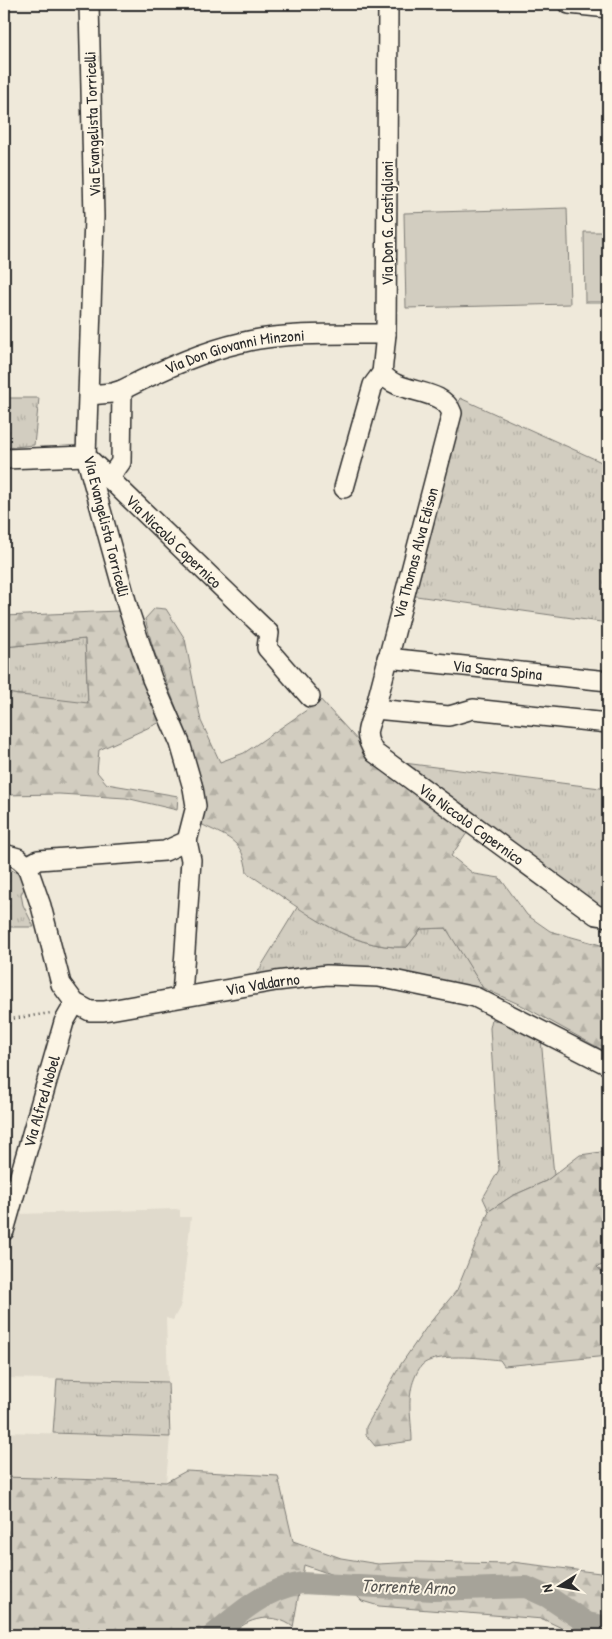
<svg xmlns="http://www.w3.org/2000/svg" width="612" height="1639" font-family="'Patrick Hand',sans-serif">
<style>
.built{fill:#e0dacc}
.grass{fill:url(#grass-tufts);stroke:#7e7c76}
.forest{fill:url(#forest-firs);stroke:#7e7c76}
.pitch{fill:#d2cdc0;stroke:#7e7c76}
.lines{fill:none;stroke-linecap:round;stroke-linejoin:round}
.river{stroke:#a6a399;stroke-width:22}
.minor-casing{stroke:#2b2b2b;stroke-width:22}
.path{stroke:#2b2b2b;stroke-width:2.5;stroke-dasharray:1 4;stroke-linecap:butt}
.minor{stroke:#fcf5e5;stroke-width:19}
.labels{text-anchor:middle;stroke-width:4;stroke-linejoin:round;paint-order:stroke}
.street-label{font-size:16px;fill:#2b2b2b;stroke:#fcf5e5}
.water-label{font-size:18px;font-style:italic;fill:#565552;stroke:#fcf5e5}
</style>
<defs>
<pattern id="grass-tufts" width="24" height="20" patternUnits="userSpaceOnUse" patternTransform="scale(1.25)"><rect width="24" height="20" fill="#d2cdc0"/><path d="M3 7l-1-3M5 7V3M7 7l1-3M15 17l-1-3M17 17v-4M19 17l1-3" fill="none" stroke="#b4b0a5"/></pattern>
<pattern id="forest-firs" width="22" height="20" patternUnits="userSpaceOnUse" patternTransform="scale(1.25)"><rect width="22" height="20" fill="#d2cdc0"/><path d="M5 1l3.5 6h-7zM16 11l3.5 6h-7z" fill="#b4b0a5"/></pattern>
</defs>
<rect width="100%" height="100%" fill="#efe9da"/>
<filter id="ink" filterUnits="userSpaceOnUse"><feTurbulence type="fractalNoise" baseFrequency=".02" numOctaves="2"/><feDisplacementMap in="SourceGraphic" scale="10" xChannelSelector="R" yChannelSelector="G"/><feConvolveMatrix kernelMatrix="1 2 1 2 8 2 1 2 1" color-interpolation-filters="sRGB"/></filter>
<g filter="url(#ink)">
<g class="built">
<polygon points="176,1209 180,1210 180,1217 191,1217 181,1305 173,1320 166,1318 168,1382 4,1378 4,1266 19,1214"/>
<polygon points="4,1432 170,1437 166,1482 4,1477"/>
</g>
<g class="grass">
<polygon points="4,398 39,398 34,445 4,448"/>
<polygon points="460,398 608,465 608,623 409,595"/>
<polygon points="85,639 88,704 4,693 4,647"/>
<polygon points="396,762 608,789 608,912 598,911"/>
<polygon points="4,866 19,874 25,887 21,894 23,905 34,927 4,927"/>
<path d="M298,906C329,930 367,949 407,947L421,929L447,928L483,988L418,978H254Z"/>
<polygon points="492,1019 541,1039 554,1175 546,1181 512,1196 489,1211 483,1198 499,1170 490,1028"/>
<polygon points="57,1379 168,1382 170,1437 53,1433"/>
</g>
<g class="forest">
<path d="M155,608L166,609L185,639L201,721L220,762L244,753L314,705L319,698L360,743L467,833L451,856L474,874L500,878L527,915L550,931L608,947V1053L523,1006L483,988L446,928L421,929L407,947C345,950 296,904 247,873C243,838 227,838 199,823L202,782L185,730L154,651L145,619Z"/>
<polygon points="118,611 163,721 99,750 97,772 107,784 178,796 177,810 126,798 59,794 4,795 4,693 88,703 85,639 4,647 4,616"/>
<path d="M608,1151V1263L597,1267L608,1277V1356L504,1366L500,1360C483,1358 433,1352 421,1366C416,1373 412,1383 411,1391C408,1407 412,1425 412,1441L375,1446L366,1435V1427L401,1364L428,1325L457,1290L489,1211L512,1196L546,1181L580,1155Z"/>
<path d="M186,1471L278,1476L293,1541L341,1558L378,1564L417,1562L508,1564L512,1562L608,1574V1635H576L543,1619L379,1606L362,1601L336,1576L304,1565L293,1627C275,1612 246,1617 232,1635L4,1633V1477L166,1482Z"/>
</g>
<g class="pitch">
<polygon points="567,208 570,304 406,308 404,213"/>
<polygon points="584,232 608,232 608,302 585,302"/>
</g>
<g class="lines">
<path class="river" d="M213,1635C240,1612 266,1589 302,1583L434,1590L526,1587L548,1597L587,1623L608,1627"/>
<g class="minor-casing">
<g id="minor">
<path id="s1" d="M388,4L386,334L382,373C398,396 442,386 452,413L375,709C368,728 362,734 375,753L596,915L608,917"/>
<polyline points="569,4 608,8"/>
<path id="s2" d="M89,395L112,393L122,390C159,371 200,352 240,343C282,332 342,334 386,334"/>
<path id="s3" d="M87,457L269,633L267,648L310,697"/>
<polyline points="4,459 86,456"/>
<polyline points="109,479 121,462 122,390"/>
<polyline points="344,488 373,385 382,373"/>
<path id="s4" d="M387,658L608,681"/>
<polyline points="375,709 449,716 473,709 608,723"/>
<path id="s5" d="M4,854L18,858L27,866L41,906L61,984L75,1003L90,1011H104L276,981L327,975L379,977L475,997L608,1065"/>
<polyline points="27,866 38,860 165,851 187,841 196,806 193,788 180,743 152,679 128,608 86,456 94,217 89,4"/>
<polyline points="182,996 191,860 187,841"/>
<path id="s6" d="M4,1231L64,1022L75,1003"/>
</g>
</g>
<polyline class="path" points="4,1020 51,1013"/>
<use href="#minor" class="minor"/>
</g>
</g>
<g class="labels">
<g class="street-label">
<text transform="translate(92 124) rotate(-92)" y="6">Via Evangelista Torricelli</text>
<text transform="translate(387 223) rotate(-90)" y="6">Via Don G. Castiglioni</text>
<text dy="6" stroke="none"><textPath href="#s2" startOffset="154">Via Don Giovanni Minzoni</textPath></text>
<text transform="translate(107 526) rotate(76)" y="6">Via Evangelista Torricelli</text>
<text dy="6" stroke="none"><textPath href="#s3" startOffset="121">Via Niccolò Copernico</textPath></text>
<text transform="translate(415 553) rotate(-75)" y="6">Via Thomas Alva Edison</text>
<text dy="6" stroke="none"><textPath href="#s4" startOffset="111">Via Sacra Spina</textPath></text>
<text dy="6" stroke="none"><textPath href="#s1" startOffset="925">Via Niccolò Copernico</textPath></text>
<text dy="6" stroke="none"><textPath href="#s5" startOffset="365">Via Valdarno</textPath></text>
<text dy="6" stroke="none"><textPath href="#s6" startOffset="135">Via Alfred Nobel</textPath></text>
</g>
<g class="water-label">
<text transform="translate(408 1587) rotate(2)" y="6">Torrente Arno</text>
</g>
</g>
<rect width="612" height="1639" fill="none" stroke="#fcf5e5" stroke-width="20"/>
<rect x="10" y="10" width="592" height="1619" fill="none" stroke="#2b2b2b" stroke-width="2" filter="url(#ink)"/>
<g transform="translate(560 1586) rotate(259)" stroke="#fcf5e5" stroke-width="4" paint-order="stroke">
<path d="M0-4L9 19L0 12L-9 19Z" fill="#2b2b2b"/>
<text y="-8" font-size="14" font-weight="bold" text-anchor="middle" fill="#2b2b2b">N</text>
</g>
</svg>
